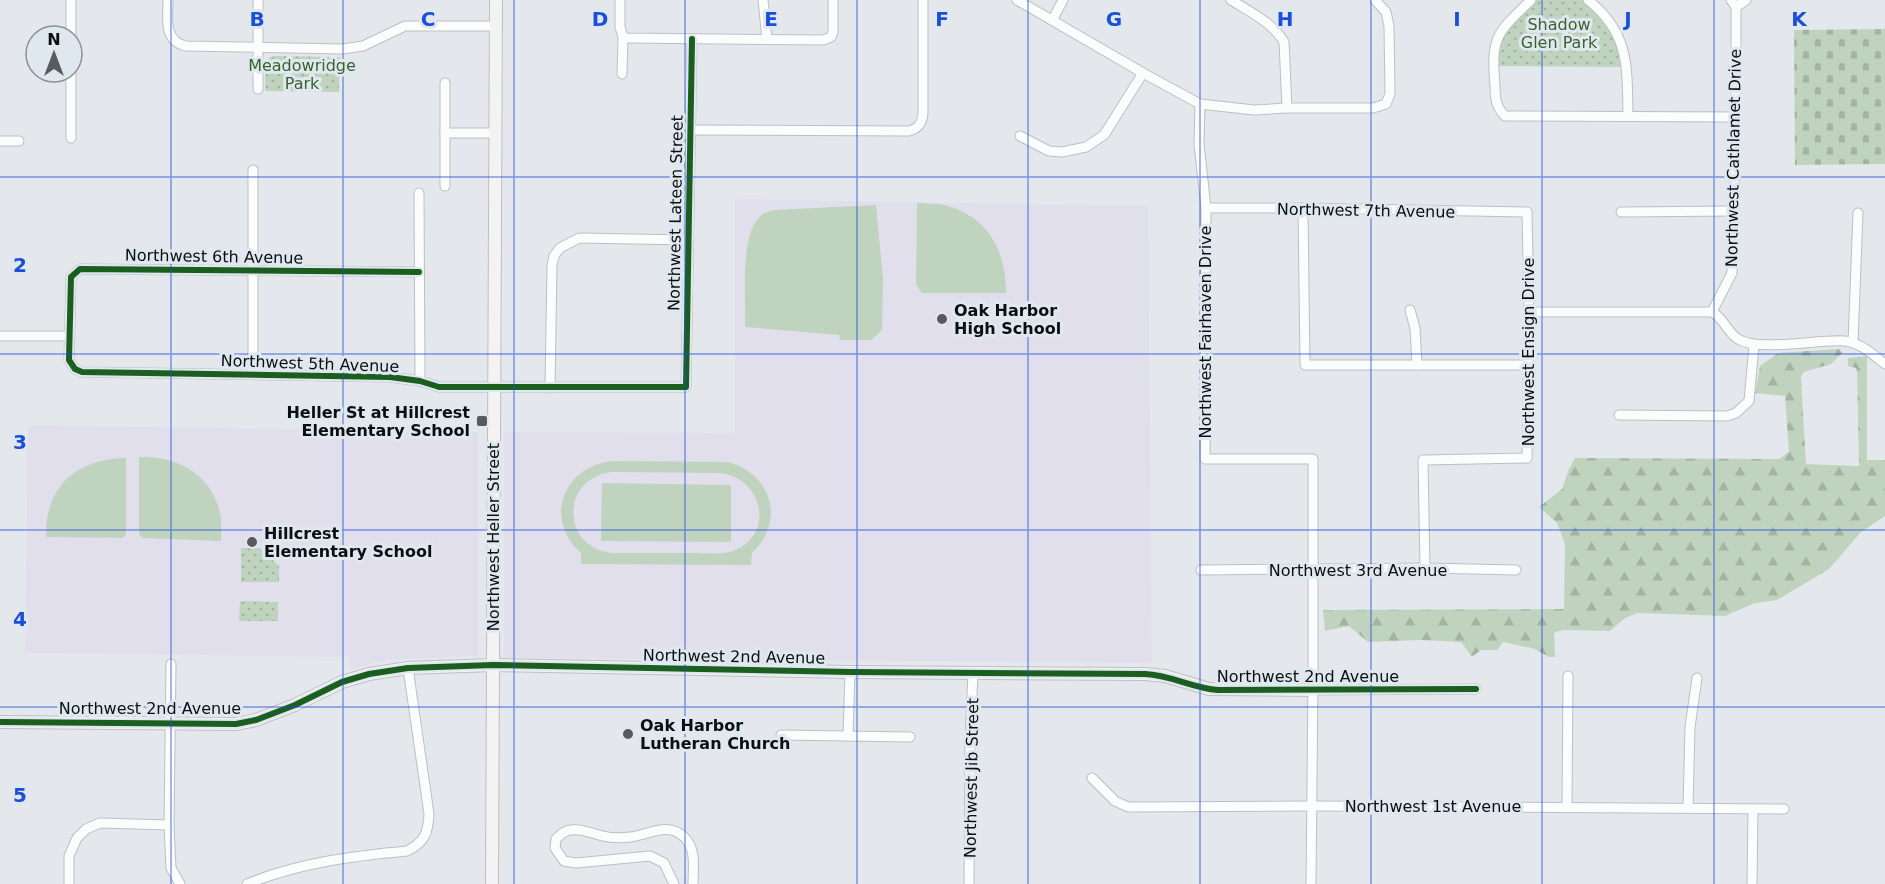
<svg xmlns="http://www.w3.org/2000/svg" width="1885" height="884" font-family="'DejaVu Sans',sans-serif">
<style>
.education{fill:#e2dfed}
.forest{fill:url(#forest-firs)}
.cemetery{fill:url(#cemetery-stones)}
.park{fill:url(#park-dots)}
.pitch{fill:#c0d3bf;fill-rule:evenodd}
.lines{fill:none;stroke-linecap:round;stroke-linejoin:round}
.street-casing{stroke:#bcbfc3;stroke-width:11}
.secondary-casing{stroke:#bcbfc3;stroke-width:14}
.street{stroke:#fbfcfc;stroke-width:9}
.secondary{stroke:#f4f2f3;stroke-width:12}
.cycleway-casing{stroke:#e0e8ef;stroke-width:10}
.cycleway{stroke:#1b5e20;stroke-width:6}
.grid{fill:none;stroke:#1d4ed8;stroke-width:1.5;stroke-opacity:0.55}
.poi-dot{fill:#585b5e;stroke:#e0e8ef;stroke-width:2}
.labels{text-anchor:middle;stroke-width:6;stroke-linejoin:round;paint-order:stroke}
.park-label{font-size:16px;fill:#39632e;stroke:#e0e8ef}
.street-label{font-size:16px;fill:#0c0f11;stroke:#e0e8ef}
.poi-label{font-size:16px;font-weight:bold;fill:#0c0f11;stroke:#e0e8ef;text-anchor:start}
.grid-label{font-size:20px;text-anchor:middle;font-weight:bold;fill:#1d4ed8;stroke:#e0e8ef;stroke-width:6;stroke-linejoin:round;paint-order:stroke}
</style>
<defs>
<pattern id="forest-firs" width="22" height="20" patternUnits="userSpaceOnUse" patternTransform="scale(1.5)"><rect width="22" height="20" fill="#c0d3bf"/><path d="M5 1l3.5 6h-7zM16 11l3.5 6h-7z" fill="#a4b4a3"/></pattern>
<pattern id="cemetery-stones" width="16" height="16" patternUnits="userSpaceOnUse" patternTransform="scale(1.5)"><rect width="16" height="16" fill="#c0d3bf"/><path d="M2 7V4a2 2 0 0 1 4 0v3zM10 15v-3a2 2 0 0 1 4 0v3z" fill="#a4b4a3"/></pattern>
<pattern id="park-dots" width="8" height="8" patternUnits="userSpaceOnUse" patternTransform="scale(1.5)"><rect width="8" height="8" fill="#c0d3bf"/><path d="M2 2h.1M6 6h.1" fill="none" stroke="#a4b4a3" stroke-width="1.8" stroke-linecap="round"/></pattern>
</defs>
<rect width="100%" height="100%" fill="#e4e8ec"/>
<g class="education">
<polygon points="735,199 1148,206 1152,663 504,658 504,432 735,433"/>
<polygon points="28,425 478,432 478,656 388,660 351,669 349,657 25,653"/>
</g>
<polygon class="forest" points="1839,349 1842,353 1831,364 1804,372 1801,377 1806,464 1859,466 1857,371 1856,368 1848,366 1848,358 1867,356 1867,460 1885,460 1885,516 1861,532 1829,569 1777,600 1755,603 1725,616 1637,613 1625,618 1610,631 1562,630 1554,633 1555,657 1549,657 1535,649 1503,642 1497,650 1481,650 1472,657 1461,642 1421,640 1368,642 1349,626 1325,631 1323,610 1564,609 1565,544 1557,523 1539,507 1562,489 1569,469 1575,458 1779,459 1789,452 1785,396 1755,393 1760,366 1778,353"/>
<polygon class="cemetery" points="1885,29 1885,164 1795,165 1794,30"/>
<g class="park">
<polygon points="1531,0 1588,0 1610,24 1626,67 1493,66 1494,46"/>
<polygon points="276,56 340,57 339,92 265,91 265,62 270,57"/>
<polygon points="241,548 259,548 279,566 279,582 241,582"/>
<polygon points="240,601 278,602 278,621 239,621"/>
</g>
<g class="pitch">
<path d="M917,203C929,204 942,203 954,208C992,222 1006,255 1006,293H922L916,285Z"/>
<path d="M876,205L883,279L882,330L871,340H840L839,335L745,327C746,301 740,238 758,219C762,213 768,212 774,210Z"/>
<path d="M139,457C175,456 207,471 219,508C222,519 221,530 221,541L143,538L139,534Z"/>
<path d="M126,458V535L122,538L46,537C45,486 76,459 126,458Z"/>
<path d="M613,461L728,462C773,474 785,522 752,553L751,565L581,564V553C543,519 563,466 613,461ZM613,472L719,473C763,477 776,535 733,551C721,555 705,553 692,553C666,553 639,553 613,553C560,548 560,477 613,472Z"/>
<polygon points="602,483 731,485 731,542 601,541"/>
</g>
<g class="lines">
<g class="street-casing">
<g id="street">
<path d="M168,0C168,18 163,41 186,46L342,49L363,46L405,26H496"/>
<polyline points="620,0 620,27 623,37 627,38 823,40 831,37 833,32 833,0"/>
<polyline points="763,0 767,39"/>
<polyline points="1017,0 1143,73 1200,104 1254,110 1287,108 1373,108 1386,104 1390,94 1389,26 1386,12 1375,0"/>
<path d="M1231,0C1250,12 1272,22 1284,42L1287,108"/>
<path d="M1531,0C1496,34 1491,36 1495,86C1495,98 1496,107 1505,116L1736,117"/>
<path d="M1588,0C1630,33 1627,68 1628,116"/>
<polyline points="1736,7 1746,0"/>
<polyline points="1053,19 1063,0"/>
<polyline points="71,36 71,0"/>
<polyline points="622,74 623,37"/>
<polyline points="445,83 445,186"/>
<polyline points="258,89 258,0"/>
<polyline points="1200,104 1199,144 1206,208 1205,459 1313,459 1313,680 1311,884"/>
<path d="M689,130L909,131C919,128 922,123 923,113V0"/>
<polyline points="445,133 495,133"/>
<polyline points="1020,136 1049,151 1062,152 1086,147 1104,135 1143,73"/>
<polyline points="71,138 71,72"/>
<polyline points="0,141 19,141"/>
<polyline points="253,170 253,373"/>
<polyline points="419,193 420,381"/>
<polyline points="1206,208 1303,208 1527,212 1529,312 1527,458 1423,460 1425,568"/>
<polyline points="1303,208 1305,365 1529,365"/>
<polyline points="1621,212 1734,211"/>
<polyline points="419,272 80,269 71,277 69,360 75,369 82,372 390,377 420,381 439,387 686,387 692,39"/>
<polyline points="1410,310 1415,328 1417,365"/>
<path d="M1529,312H1712C1724,318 1726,331 1738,339C1758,352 1818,339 1845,341C1861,343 1872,354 1885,364"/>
<polyline points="1712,312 1732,273 1736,117 1736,7 1731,0"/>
<polyline points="0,336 70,336"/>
<polyline points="1853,342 1858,213"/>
<polyline points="550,388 552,265 554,256 560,248 579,238 689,240"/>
<polyline points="1619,415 1727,416 1736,413 1749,401 1754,345"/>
<polyline points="1201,570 1425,568 1516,570"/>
<polyline points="171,664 169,825 171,868 180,884"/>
<polyline points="1313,690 1476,689"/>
<polyline points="781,735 910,737"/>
<polyline points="848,736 850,672"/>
<polyline points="1092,778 1115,801 1128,807 1311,806 1784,809"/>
<polyline points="1567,807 1568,676"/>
<polyline points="1688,808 1690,727 1697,678"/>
<polyline points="69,884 69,856 77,838 86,829 100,823 169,825"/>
<path d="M247,884C298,863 353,856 407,851C425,842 428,833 429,814L408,668"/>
<path d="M674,884L664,863L650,856L576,863L564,861L555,848L556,839C560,835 565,830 571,830C582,828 593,834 603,836C611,838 622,838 630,837C649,835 666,822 683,836C697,848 693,868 693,884"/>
<polyline points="969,884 970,737 973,673"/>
<polyline points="1752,884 1753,809"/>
</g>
</g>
<g class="secondary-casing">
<g id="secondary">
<polyline points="0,722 236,724 256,720 295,705 342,682 369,674 408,668 493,665 850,672 1145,674 1165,676 1209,689 1313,690"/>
<polyline points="492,884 496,0"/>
</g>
</g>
<use href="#street" class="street"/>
<use href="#secondary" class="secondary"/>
<g class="cycleway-casing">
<g id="cycleway">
<polyline points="419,272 80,269 71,277 69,360 75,369 82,372 390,377 420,381 439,387 686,387 692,39"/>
<path d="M0,722L236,724L256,720L295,705L342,682L369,674L408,668L493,665L850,672L1145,674C1171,675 1192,688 1218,690L1476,689"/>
</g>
</g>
<use href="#cycleway" class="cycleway"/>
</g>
<path class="grid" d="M171,0V884M343,0V884M514,0V884M685,0V884M857,0V884M1028,0V884M1200,0V884M1371,0V884M1542,0V884M1714,0V884M0,177H1885M0,354H1885M0,530H1885M0,707H1885"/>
<g class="poi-dot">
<circle cx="942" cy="319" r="6"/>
<rect x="476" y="415" width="12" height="12" rx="3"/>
<circle cx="252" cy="542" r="6"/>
<circle cx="628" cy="734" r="6"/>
</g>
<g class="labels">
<g class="park-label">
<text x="1559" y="30">Shadow<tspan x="1559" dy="18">Glen Park</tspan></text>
<text x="302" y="71">Meadowridge<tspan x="302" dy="18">Park</tspan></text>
</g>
<g class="street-label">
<text transform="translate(1733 158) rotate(-89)" y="6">Northwest Cathlamet Drive</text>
<text transform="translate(1366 210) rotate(1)" y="6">Northwest 7th Avenue</text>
<text transform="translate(675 213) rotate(-89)" y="6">Northwest Lateen Street</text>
<text transform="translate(214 256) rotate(1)" y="6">Northwest 6th Avenue</text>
<text transform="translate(1205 332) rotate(-90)" y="6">Northwest Fairhaven Drive</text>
<text transform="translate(1528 352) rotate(-90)" y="6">Northwest Ensign Drive</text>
<text transform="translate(310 363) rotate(2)" y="6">Northwest 5th Avenue</text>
<text transform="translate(493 537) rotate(-90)" y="6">Northwest Heller Street</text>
<text x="1358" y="576">Northwest 3rd Avenue</text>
<text transform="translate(734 656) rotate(1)" y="6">Northwest 2nd Avenue</text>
<text x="1308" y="682">Northwest 2nd Avenue</text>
<text x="150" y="714">Northwest 2nd Avenue</text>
<text transform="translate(971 778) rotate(-89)" y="6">Northwest Jib Street</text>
<text x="1433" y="812">Northwest 1st Avenue</text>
</g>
<g class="poi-label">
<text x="954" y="316">Oak Harbor<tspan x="954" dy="18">High School</tspan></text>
<text x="470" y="418" text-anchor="end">Heller St at Hillcrest<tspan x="470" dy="18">Elementary School</tspan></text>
<text x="264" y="539">Hillcrest<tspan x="264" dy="18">Elementary School</tspan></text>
<text x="640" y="731">Oak Harbor<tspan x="640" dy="18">Lutheran Church</tspan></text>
</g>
</g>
<g class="grid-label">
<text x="257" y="26">B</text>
<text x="428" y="26">C</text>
<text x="600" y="26">D</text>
<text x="771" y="26">E</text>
<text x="942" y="26">F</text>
<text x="1114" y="26">G</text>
<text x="1285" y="26">H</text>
<text x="1457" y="26">I</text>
<text x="1628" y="26">J</text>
<text x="1799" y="26">K</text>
<text x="20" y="272">2</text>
<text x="20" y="449">3</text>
<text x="20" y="626">4</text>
<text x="20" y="802">5</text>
</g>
<g transform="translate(54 54)"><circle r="28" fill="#e0e8ef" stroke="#8b9196" stroke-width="1.5"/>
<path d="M0-4.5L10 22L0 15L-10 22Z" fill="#585b5e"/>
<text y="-9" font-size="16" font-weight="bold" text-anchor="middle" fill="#0c0f11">N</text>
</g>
</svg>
